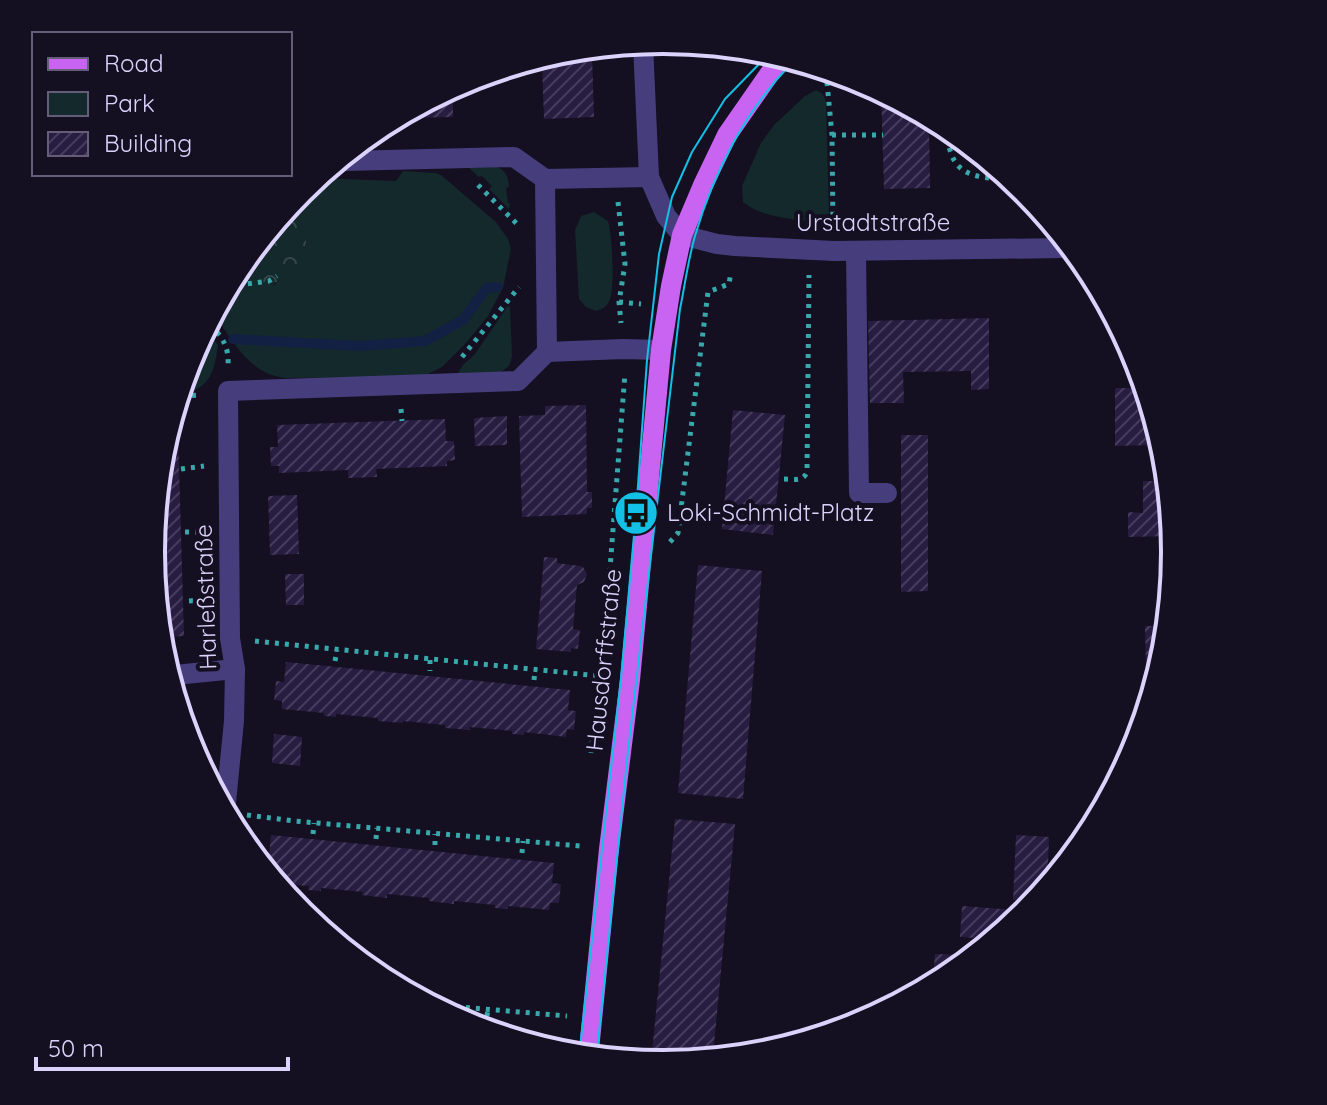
<svg xmlns="http://www.w3.org/2000/svg" width="1327" height="1105" font-family="Quicksand,sans-serif">
<style>
.green{fill:#13292b}
.park{fill:url(#park-crowns)}
.lines{fill:none;stroke-linecap:round;stroke-linejoin:round}
.stream{stroke:#122143;stroke-width:10}
.building{fill:url(#building-hatch)}
.path{stroke:#38a8aa;stroke-width:5;stroke-dasharray:4 6;stroke-linecap:butt}
.minor{stroke:#463e7c;stroke-width:20}
.major{stroke:#c963f2;stroke-width:20}
.tram{stroke:#13c1e7;stroke-width:2}
.labels{text-anchor:middle;stroke-width:8;stroke-linejoin:round;paint-order:stroke}
.street-label{font-size:24px;fill:#dbd3fb;stroke:#140f21}
.poi-label{font-size:24px;fill:#dbd3fb;stroke:#140f21;text-anchor:start}
.rim{fill:none;stroke:#dbd3fb;stroke-width:4}
</style>
<defs>
<pattern id="park-crowns" width="20" height="18" patternUnits="userSpaceOnUse" patternTransform="scale(2)"><rect width="20" height="18" fill="#13292b"/><path d="M2 6a3 3 0 1 1 6 0M12 15a3 3 0 1 1 6 0" fill="none" stroke="#35474b"/></pattern>
<pattern id="building-hatch" width="6" height="6" patternUnits="userSpaceOnUse" patternTransform="scale(2)"><rect width="6" height="6" fill="#271d41"/><path d="M-1 1l2-2M0 6l6-6M5 7l2-2" fill="none" stroke="#463d5d"/></pattern>
</defs>
<rect width="100%" height="100%" fill="#140f21"/>
<g class="green">
<path d="M816,90L823,94L826,102L829,216L825,223H823C797,219 763,219 743,202L742,186L761,143L774,125L805,96Z"/>
<path d="M498,167C507,172 508,177 509,187L506,188L508,203H510L509,209L489,189L492,186L482,176L479,177L469,168Z"/>
<path d="M403,171L435,173L441,175L496,222L508,239L511,249L503,288L488,316L467,342L442,367L426,375L414,377L285,378C250,374 234,343 216,317L235,289L274,285L282,277L294,274L296,198L301,190L320,178L396,181Z"/>
<path d="M594,212L608,221C612,232 615,288 610,299C608,306 603,309 596,311L586,307L579,299L575,230L581,216Z"/>
<polygon points="510,306 512,357 509,366 500,373 457,375 463,365 475,354 507,307"/>
<path d="M207,331L218,345C215,369 210,390 183,393L190,356Z"/>
</g>
<path class="park" d="M296,198C306,217 312,252 297,271C293,277 286,275 281,279C273,284 269,289 259,291C250,293 245,287 235,289Z"/>
<g class="lines">
<g class="stream">
<polyline points="233,339 360,346 425,341 463,320 487,288 498,287"/>
<polyline points="201,340 210,338"/>
</g>
</g>
<g class="building">
<polygon points="592,54 594,117 544,119 542,64"/>
<polygon points="453,89 453,117 409,118 447,93"/>
<polygon points="881,93 929,125 930,188 884,189"/>
<polygon points="989,318 989,389 971,390 971,371 903,372 904,403 870,403 868,321"/>
<polygon points="1115,388 1143,388 1154,441 1150,445 1115,446"/>
<polygon points="586,405 587,492 592,492 592,508 587,508 587,514 522,517 519,416 545,415 545,406"/>
<polygon points="733,410 785,415 773,535 722,529"/>
<polygon points="507,416 507,445 475,446 474,418"/>
<polygon points="445,419 446,441 454,441 455,460 447,461 447,466 376,469 377,477 348,478 348,470 279,473 279,466 271,466 270,447 278,447 277,425"/>
<polygon points="175,434 178,434 184,636 168,637 151,552"/>
<polygon points="901,435 928,435 928,591 901,592"/>
<polygon points="1143,481 1162,481 1173,536 1128,537 1128,512 1143,513"/>
<polygon points="297,495 299,554 270,555 268,496"/>
<polygon points="544,557 557,558 557,563 580,566 583,567 587,574 584,582 577,585 573,629 580,630 578,649 571,648 571,652 536,649"/>
<polygon points="698,565 762,571 743,799 678,793"/>
<polygon points="285,574 304,574 304,605 286,605"/>
<polygon points="1145,626 1161,626 1152,674 1146,674"/>
<polygon points="286,662 570,690 568,710 576,711 574,730 567,729 566,737 524,732 524,735 512,734 512,731 469,727 470,730 445,728 445,725 403,721 403,723 378,721 378,718 336,714 336,717 324,716 324,713 282,709 282,701 274,700 276,681 284,682"/>
<polygon points="274,734 302,737 300,766 272,763"/>
<polygon points="675,819 735,824 713,1055 665,1065 651,1063"/>
<polygon points="271,835 554,863 552,883 561,884 559,903 550,903 549,910 508,906 507,909 495,908 495,905 474,903 454,901 454,904 429,901 429,898 387,894 387,898 362,895 363,892 321,888 321,891 308,890 309,886 280,884 262,856 269,857"/>
<polygon points="1016,835 1049,837 1048,865 1059,866 1035,901 1013,900"/>
<polygon points="962,906 1027,911 1027,913 990,939 960,937"/>
<polygon points="935,954 965,955 933,977"/>
<polygon points="515,1033 538,1035 537,1040 515,1035"/>
</g>
<g class="lines">
<g class="path">
<polyline points="826,72 832,135 833,226"/>
<polyline points="832,135 883,135"/>
<path d="M948,138C951,176 976,178 1008,179"/>
<polyline points="478,185 519,226"/>
<polyline points="618,202 625,264 619,302 621,323"/>
<polyline points="238,285 269,281 277,276"/>
<polyline points="619,302 641,304"/>
<path d="M211,324C224,341 229,346 228,368"/>
<polyline points="462,357 519,287"/>
<polyline points="182,396 201,395"/>
<polyline points="401,409 402,421"/>
<polyline points="181,469 204,466"/>
<path d="M784,479C793,479 803,482 807,472L809,275"/>
<polyline points="185,532 204,532"/>
<polyline points="670,542 678,533 708,292 729,284 731,272"/>
<polyline points="609,582 625,373"/>
<polyline points="189,601 204,600"/>
<polyline points="255,641 599,676"/>
<polyline points="430,660 430,671"/>
<polyline points="335,661 337,650"/>
<polyline points="534,680 535,670"/>
<polyline points="591,753 605,624"/>
<polyline points="247,815 294,821 580,846"/>
<polyline points="313,834 314,823"/>
<polyline points="376,839 377,828"/>
<polyline points="435,845 435,834"/>
<polyline points="522,853 523,841"/>
<polyline points="436,1005 567,1016"/>
<polyline points="485,1026 488,1010"/>
</g>
<g class="minor">
<polyline points="643,44 649,177 666,216 682,235 717,244 735,246 834,251 1065,248"/>
<polyline points="344,161 514,157 545,179 649,177"/>
<polyline points="856,251 859,493 887,493"/>
<polyline points="547,352 623,349 661,350"/>
<polyline points="175,675 235,669"/>
<polyline points="226,802 234,721 235,669 230,638 228,391 518,381 547,352 545,179"/>
</g>
<polyline class="major" points="589,1050 609,849 630,680 661,350 671,286 682,235 704,183 727,135 777,63"/>
<g class="tram">
<polyline points="580,1048 621,678 636,513 647,360 659,254 672,197 692,152 725,99 763,60"/>
<path d="M597,1052L628,751L680,309C685,285 688,260 695,236C713,174 745,111 790,65"/>
</g>
</g>
<defs>
<g id="bus-disc" transform="scale(2.3)"><circle r="9.5" fill="#13c1e7" stroke="#140f21"/><path d="M-5-6H5V4H4V6H2V4H-2V6H-4V4H-5ZM-3.5-4V0h7V-4ZM-3.5 1.2v1.5H-2V1.2ZM2 1.2v1.5H3.5V1.2Z" fill="#111"/></g>
</defs>
<g fill-rule="evenodd">
<use href="#bus-disc" x="636" y="513"/>
</g>
<g class="labels">
<g class="street-label">
<text x="873" y="231">Urstadtstraße</text>
<text transform="translate(206 597) rotate(-92)" y="8">Harleßstraße</text>
<text transform="translate(604 660) rotate(-84)" y="8">Hausdorffstraße</text>
</g>
<g class="poi-label">
<text x="667" y="521">Loki-Schmidt-Platz</text>
</g>
</g>
<path d="M0 0H1327V1105H0ZM165 552a498 498 0 1 1 996 0a498 498 0 1 1-996 0Z" fill="#140f21" fill-rule="evenodd"/>
<path class="rim" d="M165 552a498 498 0 1 1 996 0a498 498 0 1 1-996 0Z"/>
<rect x="32" y="32" width="260" height="144" fill="#140f21" stroke="#645d78" stroke-width="2"/>
<rect x="48" y="58" width="40" height="12" fill="#c963f2" stroke="#645d78" stroke-width="2"/>
<text x="104" y="72" font-size="24" fill="#dbd3fb">Road</text>
<rect x="48" y="92" width="40" height="24" fill="#13292b" stroke="#645d78" stroke-width="2"/>
<text x="104" y="112" font-size="24" fill="#dbd3fb">Park</text>
<rect x="48" y="132" width="40" height="24" fill="url(#building-hatch)" stroke="#645d78" stroke-width="2"/>
<text x="104" y="152" font-size="24" fill="#dbd3fb">Building</text>
<path d="M36 1057v12h252v-12" fill="none" stroke="#dbd3fb" stroke-width="4"/>
<text x="48" y="1057" font-size="24" fill="#dbd3fb" stroke="#140f21" stroke-width="6" paint-order="stroke">50 m</text>
</svg>
